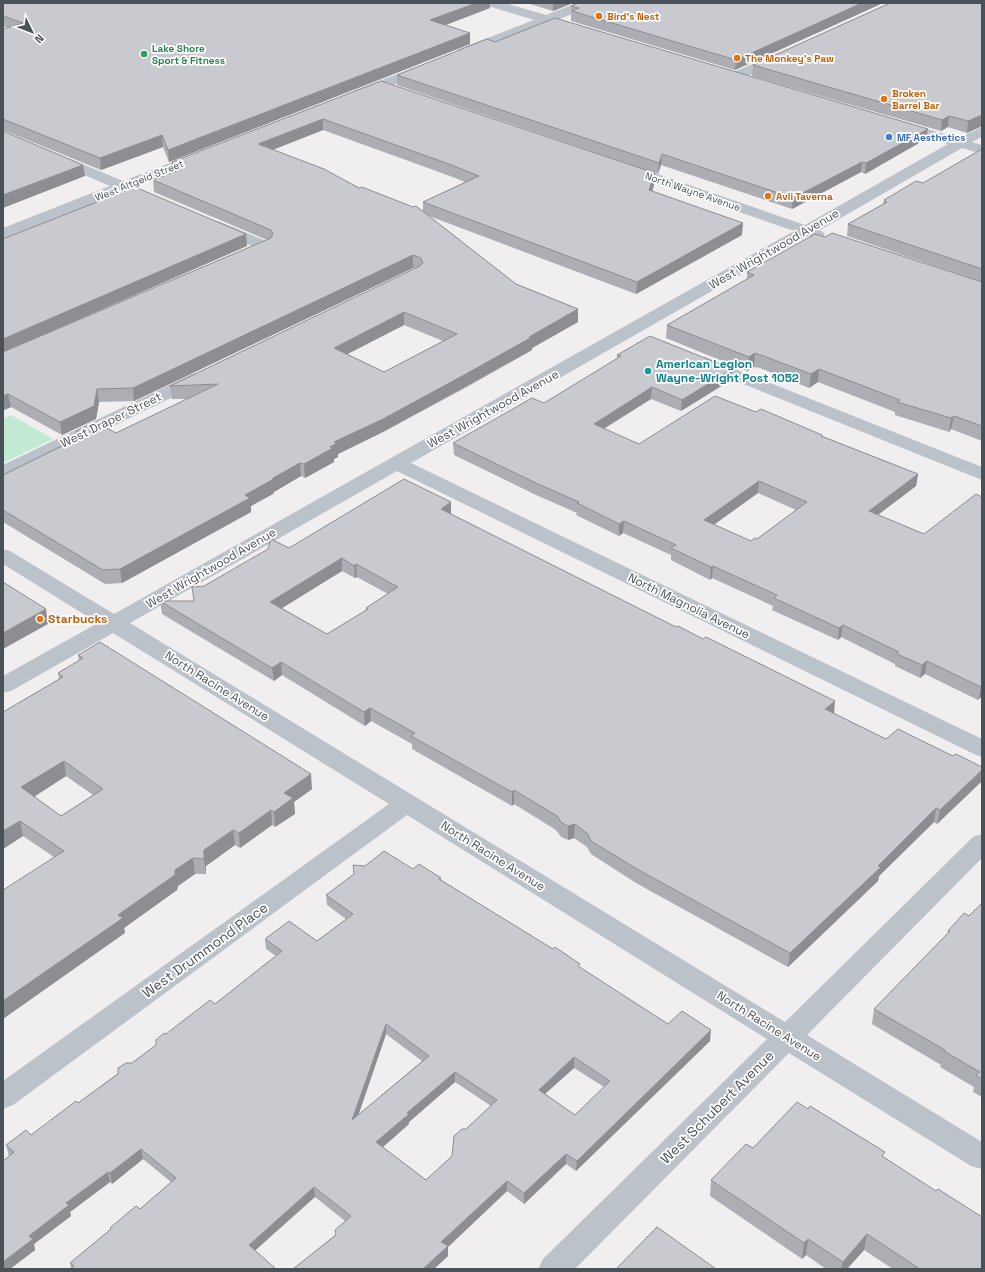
<svg xmlns="http://www.w3.org/2000/svg" width="985" height="1272" font-family="'Space Grotesk',sans-serif">
<style>
.green{fill:#c2e9d1}
.lines{fill:none;stroke-linecap:round;stroke-linejoin:round}
.minor{fill:#bbc2c9;fill-rule:evenodd}
.wall{fill:#adaeb3;fill-rule:evenodd}
.shaded-wall{fill:#8d8d92}
.building{fill:#c9cad0;stroke:#8d8d92;fill-rule:evenodd}
.food-dot{fill:#e8710a;stroke:#fff;stroke-width:1.5}
.leisure-dot{fill:#2e9e5b;stroke:#fff;stroke-width:1.5}
.shop-dot{fill:#3f7fe0;stroke:#fff;stroke-width:1.5}
.culture-dot{fill:#0f9aa8;stroke:#fff;stroke-width:1.5}
.labels{text-anchor:middle;stroke-width:3.5;stroke-linejoin:round;paint-order:stroke}
.far-food-label{font-size:10px;font-weight:bold;fill:#c56008;stroke:#fff;text-anchor:start}
.far-leisure-label{font-size:10px;font-weight:bold;fill:#27864d;stroke:#fff;text-anchor:start}
.far-shop-label{font-size:10px;font-weight:bold;fill:#366cbe;stroke:#fff;text-anchor:start}
.far-street-label{font-size:10px;fill:#495159;stroke:#fff}
.street-label{font-size:12px;fill:#495159;stroke:#fff}
.culture-label{font-size:12px;font-weight:bold;fill:#0d838f;stroke:#fff;text-anchor:start}
.food-label{font-size:12px;font-weight:bold;fill:#c56008;stroke:#fff;text-anchor:start}
.near-street-label{font-size:14px;fill:#495159;stroke:#fff}
</style>
<rect width="100%" height="100%" fill="#f0eeee"/>
<polygon class="green" points="11,415 53,439 3,463 3,419"/>
<g class="lines">
<g class="minor">
<polygon points="486,3 505,3 546,15 577,3 594,3 592,6 557,20 558,21 556,24 547,24 469,55 459,55 457,52 459,49 534,20 488,6"/>
<polygon points="781,52 786,53 788,56 786,59 741,79 731,79 729,76 731,73"/>
<polygon points="424,64 429,65 431,68 429,71 363,97 358,98 353,97 351,94 353,91"/>
<polygon points="899,121 959,138 982,127 982,137 972,142 982,145 982,154 962,148 820,230 825,234 823,237 817,239 808,236 411,463 982,739 982,757 974,754 397,471 130,623 785,1022 973,837 982,834 982,858 807,1035 982,1142 982,1169 971,1166 789,1053 575,1269 538,1269 543,1259 767,1039 407,815 13,1105 3,1109 3,1081 389,804 113,633 11,691 3,693 3,676 98,623 3,564 3,549 10,551 114,614 794,231 621,171 619,168 621,165 626,164 631,165 805,225 948,144 894,128 892,125 894,122"/>
<polygon points="3,131 123,181 196,153 201,152 206,153 208,156 206,159 136,187 139,190 136,193 131,195 123,192 3,239 3,228 110,186 3,140"/>
<polygon points="218,221 271,243 273,246 271,249 265,251 259,249 212,229 210,226 212,223"/>
<polygon points="705,357 982,467 982,480 699,366 696,362 699,358"/>
<polygon points="198,373 204,374 207,378 204,382 10,476 3,478 3,465 192,374"/>
</g>
</g>
<g class="wall">
<polygon points="3,3 490,8 445,25 470,44 169,162 163,147 101,170 3,130 3,29 8,28 3,26"/>
<polygon points="527,3 573,3 553,11"/>
<polygon points="883,3 735,70 571,21 571,6"/>
<polygon points="890,3 982,126 967,133 948,127 941,131 752,76 753,65"/>
<polygon points="495,42 926,139 865,174 861,172 792,209 661,165 658,174 397,85 397,75"/>
<path d="M381,81L654,185L652,191L742,235L636,294L429,216L516,284L578,309V322L532,348V350L467,387L383,432L338,454V457L334,459V462L305,478L301,476L274,492L273,494L251,506V512L122,583L105,584L3,522V475L77,439L76,431L91,424L92,431L116,433L188,399H172L170,386L416,268H413L134,401L99,402L96,419L62,435L11,407L4,410L3,409V239L246,234L247,246L69,324L267,240L154,192L153,180L173,172L172,162ZM323,130L450,176L465,182L423,202V212L359,188L273,150ZM404,325L443,341L384,372L347,354Z"/>
<polygon points="982,149 982,282 847,236 848,224 883,204 884,200 923,183"/>
<polygon points="825,237 982,282 982,441 951,429 949,432 895,415 895,412 818,382 809,388 760,368 754,367 747,371 666,338 667,325 747,279 747,272"/>
<path d="M617,355L731,380L681,411L651,399L604,429L639,444L756,412L822,435V436L918,474L916,486L878,515L924,534L982,497V698L981,697L978,700L925,674L920,678L895,666V664L841,637L838,640L772,610L773,606L712,578L710,580L671,560V555L623,533L619,536L576,515L577,513L536,495L454,455L453,443L544,403L617,359ZM758,493L796,510L757,539L751,541L714,525Z"/>
<path d="M451,514L834,714L886,739L981,782L937,824L934,822L879,876L878,881L788,967L636,883L591,854L587,847L574,838L568,840L561,837L556,830L514,804L512,806L412,749V744L371,721L365,726L282,675L274,681L162,614L160,601H194L204,586L289,548ZM342,571L355,578L357,577L388,594L366,608V610L327,634L282,608Z"/>
<path d="M78,655L312,789L294,802L295,814L275,827L272,825L240,848L235,845L206,866V874H195L178,886L177,890L124,928L125,933L54,857L23,836L3,849V712L59,679L58,673L79,661ZM66,776L93,795L61,816L34,797Z"/>
<path d="M413,869L441,878V880L668,1024L710,1041L576,1171L566,1164L524,1204L507,1191L448,1247V1256L434,1269H293L335,1235L345,1221L315,1197L71,1268L70,1263L110,1230V1228L140,1209L171,1182L143,1159L112,1184L110,1182L70,1212L71,1216L34,1244L35,1250L10,1269H3L9,1156L6,1145L31,1135L78,1103L156,1045L166,1034L215,1004L276,956L266,949L265,939L317,941L346,919L327,905L326,895ZM386,1034L422,1061L358,1115ZM574,1068L604,1087L575,1115L545,1094ZM455,1082L491,1106L466,1129L452,1156L426,1180L383,1147L409,1124V1122Z"/>
<polygon points="982,903 982,1097 973,1092 974,1087 940,1067 941,1065 872,1024 874,1009 947,934 948,931 969,916"/>
<polygon points="753,1148 884,1157 982,1269 893,1269 864,1250 847,1269 826,1269 806,1255 802,1259 710,1196 711,1180"/>
</g>
<g class="shaded-wall">
<polygon points="476,3 490,3 490,8 430,31 430,20"/>
<polygon points="553,3 573,3 553,11"/>
<polygon points="862,3 883,3 735,70 736,60"/>
<polygon points="470,33 470,44 169,162 168,150"/>
<polygon points="982,115 982,126 967,133 968,121"/>
<polygon points="949,116 948,127 941,131 942,120"/>
<polygon points="323,119 323,130 259,155 258,144"/>
<polygon points="928,129 926,139 865,174 866,163"/>
<polygon points="162,135 163,147 101,170 100,158"/>
<polygon points="662,154 661,165 658,174 659,163"/>
<polygon points="862,162 861,172 792,209 793,198"/>
<polygon points="83,165 85,176 3,208 3,195"/>
<polygon points="655,173 654,185 649,202 649,190"/>
<polygon points="743,223 742,235 636,294 637,282"/>
<polygon points="246,234 247,246 3,352 3,339"/>
<polygon points="413,255 413,268 134,401 133,388"/>
<polygon points="578,309 578,322 532,348 532,350 383,432 338,454 338,457 334,459 334,462 305,478 304,464 330,447 334,442 529,337"/>
<polygon points="404,312 404,325 334,361 334,348"/>
<polygon points="755,353 754,367 747,371 749,357"/>
<polygon points="732,369 731,380 681,411 682,400"/>
<polygon points="819,369 818,382 809,388 811,374"/>
<polygon points="652,387 651,399 593,435 594,424"/>
<polygon points="97,389 99,402 96,419 62,435 60,422"/>
<polygon points="8,394 11,407 4,410 3,401 3,396"/>
<polygon points="954,416 951,429 949,432 951,418"/>
<polygon points="91,424 93,437 90,433"/>
<polygon points="300,463 301,476 274,492 273,494 251,506 251,512 122,583 120,569 273,478"/>
<polygon points="918,474 916,486 867,523 869,511"/>
<polygon points="759,481 758,493 703,532 704,520"/>
<polygon points="451,502 451,515 441,509"/>
<polygon points="624,521 623,533 619,536 619,524"/>
<polygon points="342,558 342,571 271,615 270,602"/>
<polygon points="356,564 357,577 355,578 354,566"/>
<polygon points="713,566 712,578 710,580 711,567"/>
<polygon points="46,609 48,624 3,649 3,633"/>
<polygon points="843,625 841,637 838,640 839,628"/>
<polygon points="927,661 925,674 920,678 922,665"/>
<polygon points="281,662 282,675 274,681 272,668"/>
<polygon points="982,686 982,692 981,697 978,700 981,687"/>
<polygon points="835,701 834,714 825,709"/>
<polygon points="370,708 371,721 365,726 364,712"/>
<polygon points="64,761 66,776 24,803 21,787"/>
<polygon points="982,770 982,776 981,782 937,824 940,810"/>
<polygon points="311,774 312,789 294,802 295,814 275,827 274,812 284,793"/>
<polygon points="514,790 514,804 512,806 512,792"/>
<polygon points="936,808 934,822 879,876 878,881 788,967 790,953 878,866"/>
<polygon points="271,810 272,825 240,848 239,833"/>
<polygon points="20,821 23,836 3,849 3,831"/>
<polygon points="575,824 574,838 568,840 568,826"/>
<polygon points="233,830 235,845 206,866 206,874 204,859 204,850"/>
<polygon points="193,858 195,874 178,886 177,890 124,928 125,933 3,1019 3,1001 118,915 175,870"/>
<polygon points="386,1024 386,1034 353,1131 352,1120"/>
<polygon points="711,1030 710,1041 576,1171 577,1161"/>
<polygon points="574,1057 574,1068 538,1100 539,1090"/>
<polygon points="455,1072 455,1082 409,1122 409,1124 376,1153 376,1142 407,1113"/>
<polygon points="141,1149 143,1159 112,1184 110,1173"/>
<polygon points="566,1154 566,1164 524,1204 524,1193"/>
<polygon points="108,1172 110,1182 70,1212 71,1216 34,1244 35,1250 10,1269 3,1269 3,1262 29,1236 66,1203"/>
<polygon points="507,1181 507,1191 448,1247 448,1256 434,1269 423,1269 441,1242"/>
<polygon points="314,1187 315,1197 250,1255 249,1245"/>
<polygon points="867,1234 864,1250 847,1269 841,1269 843,1262"/>
<polygon points="808,1239 806,1255 802,1259 804,1243"/>
</g>
<g class="building">
<polygon points="3,3 476,3 430,20 470,33 168,150 162,135 100,158 3,119 3,29 23,23 3,16"/>
<polygon points="578,3 862,3 736,60 572,11 579,8 571,6"/>
<polygon points="890,3 982,3 982,115 968,121 949,116 942,120 753,65"/>
<polygon points="555,18 928,129 866,163 862,162 793,198 662,154 659,163 397,75 487,39 495,42"/>
<path d="M381,81L655,173L649,190L743,223L637,282L423,202L479,176L449,164L323,119L258,144L324,169L359,188L362,187L413,207L416,206L516,284L578,309L529,337H532L466,374L383,419L334,442L337,443L330,447L333,448L304,464L300,463L273,478L272,480L245,495L250,498L120,569L103,570L3,510V475L84,435L76,431L91,424L90,433L103,426L116,433L218,384L170,386L420,266L423,263L421,258L413,255L133,388L97,389L94,406L60,422L8,394L3,396V352L271,238L273,233L271,230L153,180L176,171L172,162ZM404,312L457,334L384,372L334,348Z"/>
<polygon points="3,131 83,165 3,195"/>
<polygon points="982,149 982,269 848,224 887,202 884,200 916,181 923,183"/>
<polygon points="135,187 246,234 3,339 3,239"/>
<polygon points="832,233 982,282 982,426 954,416 951,418 897,402 900,400 819,369 811,374 761,355 755,353 749,357 667,325 754,275 747,272 815,234 825,237"/>
<path d="M650,336L732,369L682,400L652,387L594,424L639,444L715,396L756,412L761,409L822,435L821,436L918,474L869,511L924,534L976,494L982,497V686L981,687L927,661L922,665L897,654L899,652L843,625L839,628L774,598L777,595L713,566L711,567L671,548L676,545L624,521L619,524L577,503L579,502L536,483L453,443L532,398L544,403L621,356L617,355ZM759,481L807,502L757,539L755,538L751,541L704,520Z"/>
<path d="M404,479L451,502L441,509L676,627L678,626L703,639L706,637L835,701L825,709L886,739L898,729L953,756L956,754L982,767V770L940,810L936,808L878,866L881,867L790,953L637,869L591,841L588,834L575,824L568,826L562,823L557,816L514,790L512,792L411,736L415,733L370,708L364,712L281,662L272,668L160,601H194L192,587L204,586L268,549L271,539L289,548ZM342,558L354,566L356,564L398,587L366,608L368,609L327,634L270,602Z"/>
<polygon points="3,582 46,609 3,633"/>
<path d="M100,642L311,774L284,793L293,798L274,812L271,810L239,833L233,830L204,850V859L193,858L175,870V875L118,915L123,918L3,1001V890L64,851L20,821L3,831V712L63,677L58,673L83,658L78,655ZM64,761L103,789L61,816L21,787Z"/>
<path d="M384,851L413,869L419,864L441,878L439,879L553,949L555,947L580,964L578,966L668,1024L682,1011L711,1030L577,1161L566,1154L524,1193L507,1181L441,1242L448,1246L423,1269H293L336,1235L335,1230L351,1216L314,1187L249,1245L276,1269H70L74,1266L70,1263L111,1229L110,1228L136,1206L140,1209L176,1178L141,1149L110,1173L108,1172L66,1203L69,1205L29,1236L33,1239L3,1262V1161L14,1152L6,1145L26,1130L31,1135L76,1101L78,1103L118,1074V1068L126,1063H132L156,1045V1040L164,1033L166,1034L210,1000L215,1004L282,951L265,939L289,921L317,941L353,914L326,895L354,874L353,865L365,866ZM386,1024L429,1056L352,1120ZM574,1057L610,1081L575,1115L539,1090ZM455,1072L497,1100L466,1129H462L454,1136L452,1156L426,1180L376,1142L409,1114L407,1113Z"/>
<polygon points="982,903 982,1079 976,1076 980,1072 944,1051 945,1050 874,1009 950,931 948,931 964,913 969,916"/>
<polygon points="797,1102 808,1109 810,1106 885,1152 882,1156 936,1191 938,1189 982,1217 982,1269 920,1269 867,1234 843,1262 808,1239 804,1243 711,1180 746,1144 753,1148"/>
<polygon points="657,1227 716,1269 616,1269"/>
</g>
<g class="food-dot">
<circle cx="599" cy="16" r="4"/>
<circle cx="737" cy="58" r="4"/>
<circle cx="884" cy="99" r="4"/>
<circle cx="768" cy="196" r="4"/>
<circle cx="40" cy="619" r="4"/>
</g>
<circle class="leisure-dot" cx="144" cy="54" r="4"/>
<circle class="shop-dot" cx="889" cy="137" r="4"/>
<circle class="culture-dot" cx="648" cy="371" r="4"/>
<g class="labels">
<g class="far-food-label">
<text x="607" y="20">Bird's Nest</text>
<text x="745" y="62">The Monkey's Paw</text>
<text x="892" y="97">Broken<tspan x="892" dy="12">Barrel Bar</tspan></text>
<text x="776" y="200">Avli Taverna</text>
</g>
<g class="far-leisure-label">
<text x="152" y="52">Lake Shore<tspan x="152" dy="12">Sport &amp; Fitness</tspan></text>
</g>
<g class="far-shop-label">
<text x="897" y="141">MF Aesthetics</text>
</g>
<g class="far-street-label">
<text transform="translate(139 180) rotate(-22)" y="4">West Altgeld Street</text>
<text transform="translate(693 191) rotate(19)" y="4">North Wayne Avenue</text>
</g>
<g class="street-label">
<text transform="translate(774 249) rotate(-30)" y="4">West Wrightwood Avenue</text>
<text transform="translate(493 409) rotate(-29)" y="4">West Wrightwood Avenue</text>
<text transform="translate(111 420) rotate(-26)" y="4">West Draper Street</text>
<text transform="translate(211 568) rotate(-30)" y="4">West Wrightwood Avenue</text>
<text transform="translate(689 606) rotate(26)" y="4">North Magnolia Avenue</text>
<text transform="translate(217 686) rotate(32)" y="4">North Racine Avenue</text>
<text transform="translate(493 856) rotate(32)" y="4">North Racine Avenue</text>
<text transform="translate(769 1026) rotate(32)" y="4">North Racine Avenue</text>
</g>
<g class="culture-label">
<text x="656" y="368">American Legion<tspan x="656" dy="14">Wayne-Wright Post 1052</tspan></text>
</g>
<g class="food-label">
<text x="48" y="623">Starbucks</text>
</g>
<g class="near-street-label">
<text transform="translate(205 950) rotate(-36)" y="5">West Drummond Place</text>
<text transform="translate(717 1107) rotate(-45)" y="5">West Schubert Avenue</text>
</g>
</g>
<rect width="985" height="1272" fill="none" stroke="#495159" stroke-width="8"/>
<g transform="translate(32 32) rotate(133)" stroke="#ffffff" stroke-width="3" paint-order="stroke">
<path d="M0-3L7 15L0 10L-7 15Z" fill="#495159"/>
<text y="-6" font-size="11" font-weight="bold" text-anchor="middle" fill="#495159">N</text>
</g>
</svg>
